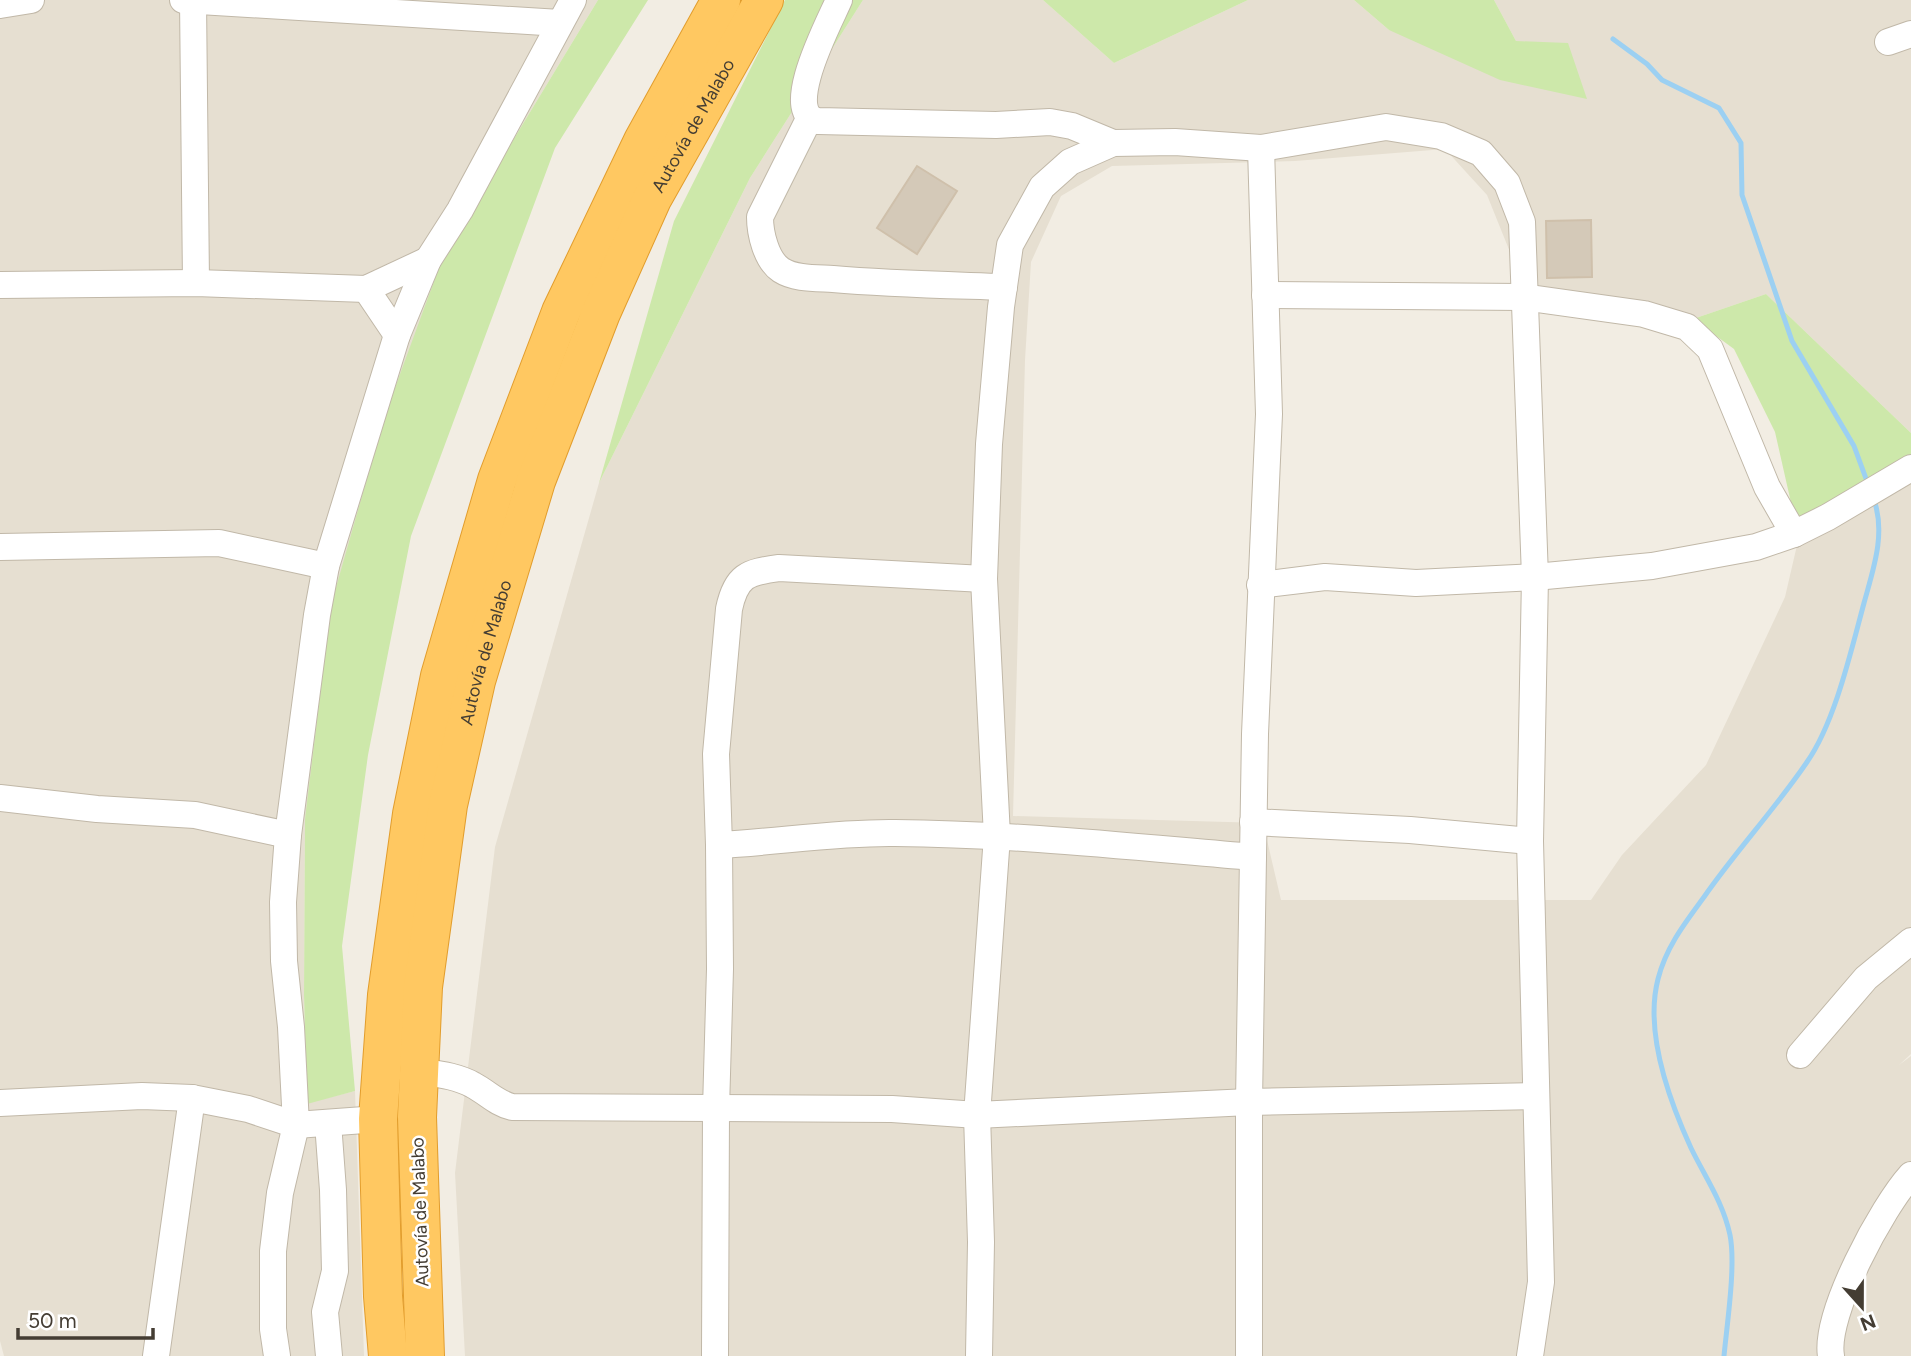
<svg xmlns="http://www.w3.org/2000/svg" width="1911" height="1356" font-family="Figtree,sans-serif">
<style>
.residential{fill:#e6dfd1}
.green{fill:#cde8aa}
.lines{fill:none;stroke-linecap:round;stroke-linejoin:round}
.stream{stroke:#9cd0f2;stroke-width:5}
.building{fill:#d4c9b8;stroke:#cfc0ab;stroke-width:2}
.minor-casing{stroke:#c1b8a8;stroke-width:28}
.highway-casing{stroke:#e29d2d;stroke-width:40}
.minor{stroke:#fff;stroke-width:26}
.highway{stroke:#ffc861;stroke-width:38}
.labels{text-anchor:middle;stroke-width:5;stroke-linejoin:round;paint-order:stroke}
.street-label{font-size:18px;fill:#443d33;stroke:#fff}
</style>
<rect width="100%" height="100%" fill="#f2ede3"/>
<g class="residential">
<polygon points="0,0 598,0 444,254 305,819 304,995 307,1103 355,1091 364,1356 4,1356 0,1341"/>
<polygon points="863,0 1043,0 1114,63 1248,0 1354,0 1389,30 1516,41 1494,0 1911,0 1911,433 1766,294 1693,319 1531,304 1487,195 1445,149 1295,161 1112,166 1061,196 1031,262 1025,360 1013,816 1263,823 1281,900 1591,900 1622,855 1706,765 1785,597 1804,515 1911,444 1911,1054 1899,1065 1911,1056 1911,1356 465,1356 455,1173 495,847 599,483 750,178"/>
</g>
<g class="green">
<polygon points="598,0 648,0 555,148 411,536 368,755 342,946 355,1091 307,1104 304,995 305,819 331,605 385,415 444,254"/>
<polygon points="785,0 863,0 750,178 599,483 674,221"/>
<polygon points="1043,0 1248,0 1114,63"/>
<polygon points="1354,0 1494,0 1516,41 1568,43 1587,99 1500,80 1389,30"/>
<polygon points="1766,294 1911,433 1911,479 1799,538 1775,432 1734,349 1693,319"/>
</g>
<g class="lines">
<g class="stream">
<polyline points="1613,39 1647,64 1662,80 1719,108 1741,143 1742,195 1792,341 1854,446 1868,484"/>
<path d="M1724,1356C1727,1324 1736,1265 1730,1235C1723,1202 1705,1177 1691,1148C1669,1100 1644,1033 1658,979C1666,947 1685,923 1704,897C1736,851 1775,809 1807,762C1835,722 1851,651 1864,603C1873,570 1886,534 1874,500"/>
</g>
</g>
<g class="building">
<polygon points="917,166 957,191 917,254 877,228"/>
<polygon points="1591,220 1592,277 1547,278 1546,221"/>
</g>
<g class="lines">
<g class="minor-casing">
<g id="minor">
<polyline points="183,0 560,23"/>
<polyline points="193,0 196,283"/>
<path d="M839,0C830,21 780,114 818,121L996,125L1050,122L1072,126L1113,143"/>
<polyline points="0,5 31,0"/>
<polyline points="1888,42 1911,34"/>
<path d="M809,119L760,217C760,233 766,260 781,270C795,279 816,278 833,279C890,284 947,285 1004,287"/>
<polyline points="0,285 196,283 366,289 428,260"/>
<polyline points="366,289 397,335"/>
<polyline points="1265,295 1523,297 1644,314 1687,327 1710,349 1767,487 1794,534"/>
<polyline points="0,547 219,543 326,566"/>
<path d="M984,579L779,568C747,572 736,576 729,609L716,754L719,845C778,842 837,832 895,833C1015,834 1134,847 1253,857"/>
<polyline points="1260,585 1325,577 1416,583 1535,577 1652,566 1756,547 1794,534 1828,517 1911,468"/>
<polyline points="0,798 97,809 195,815 288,835"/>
<polyline points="1253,822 1410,830 1530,841"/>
<polyline points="1800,1055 1866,978 1911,941"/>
<path d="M419,1071C438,1074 457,1076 473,1085C488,1093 496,1103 512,1107L892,1109L977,1115L1249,1102L1535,1096"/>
<polyline points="0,1103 142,1096 192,1098 248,1109 296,1125 378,1119"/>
<polyline points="328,1123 333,1190 335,1271 325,1312 329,1356"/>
<polyline points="156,1356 192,1098"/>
<polyline points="277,1356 273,1329 273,1251 280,1193 296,1125 291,1027 284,961 283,902 288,835 317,615 326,566 397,335 428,260 460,210 573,0"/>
<polyline points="715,1356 716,1109 720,969 719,845"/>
<polyline points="979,1356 981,1242 977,1115 997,836 984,579 989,444 1001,307 1010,245 1042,187 1070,162 1113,143 1175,142 1261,148 1386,127 1441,136 1481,153 1507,183 1522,222 1535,577 1530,841 1541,1282 1530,1356"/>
<polyline points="1249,1356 1249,1102 1255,734 1269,414 1261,148"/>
<path d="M1831,1356C1824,1314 1882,1207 1911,1175"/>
</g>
</g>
<g class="highway-casing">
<g id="highway">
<polyline points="388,1356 383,1296 378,1119 387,995 412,814 440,676 497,480 561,312 643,141 721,0"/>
<path id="s1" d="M425,1356L417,1117L423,987L448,805L476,681L536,481L601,313L652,199L764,0"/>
</g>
</g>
<use href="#minor" class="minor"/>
<use href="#highway" class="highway"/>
</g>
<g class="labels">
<g class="street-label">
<text dy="6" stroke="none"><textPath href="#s1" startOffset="1278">Autovía de Malabo</textPath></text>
<text dy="6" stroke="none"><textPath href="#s1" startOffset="710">Autovía de Malabo</textPath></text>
<text transform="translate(420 1212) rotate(-92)" y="6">Autovía de Malabo</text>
</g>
</g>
<g transform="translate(1862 1307) rotate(159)" stroke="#ffffff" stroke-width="5" paint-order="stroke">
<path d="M0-5L12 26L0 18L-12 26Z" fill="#443d33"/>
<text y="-10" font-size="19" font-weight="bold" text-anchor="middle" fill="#443d33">N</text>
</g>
<path d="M18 1328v10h135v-10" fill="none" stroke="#443d33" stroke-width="3.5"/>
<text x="28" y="1328" font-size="21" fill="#443d33" stroke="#ffffff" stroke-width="5" paint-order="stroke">50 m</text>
</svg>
